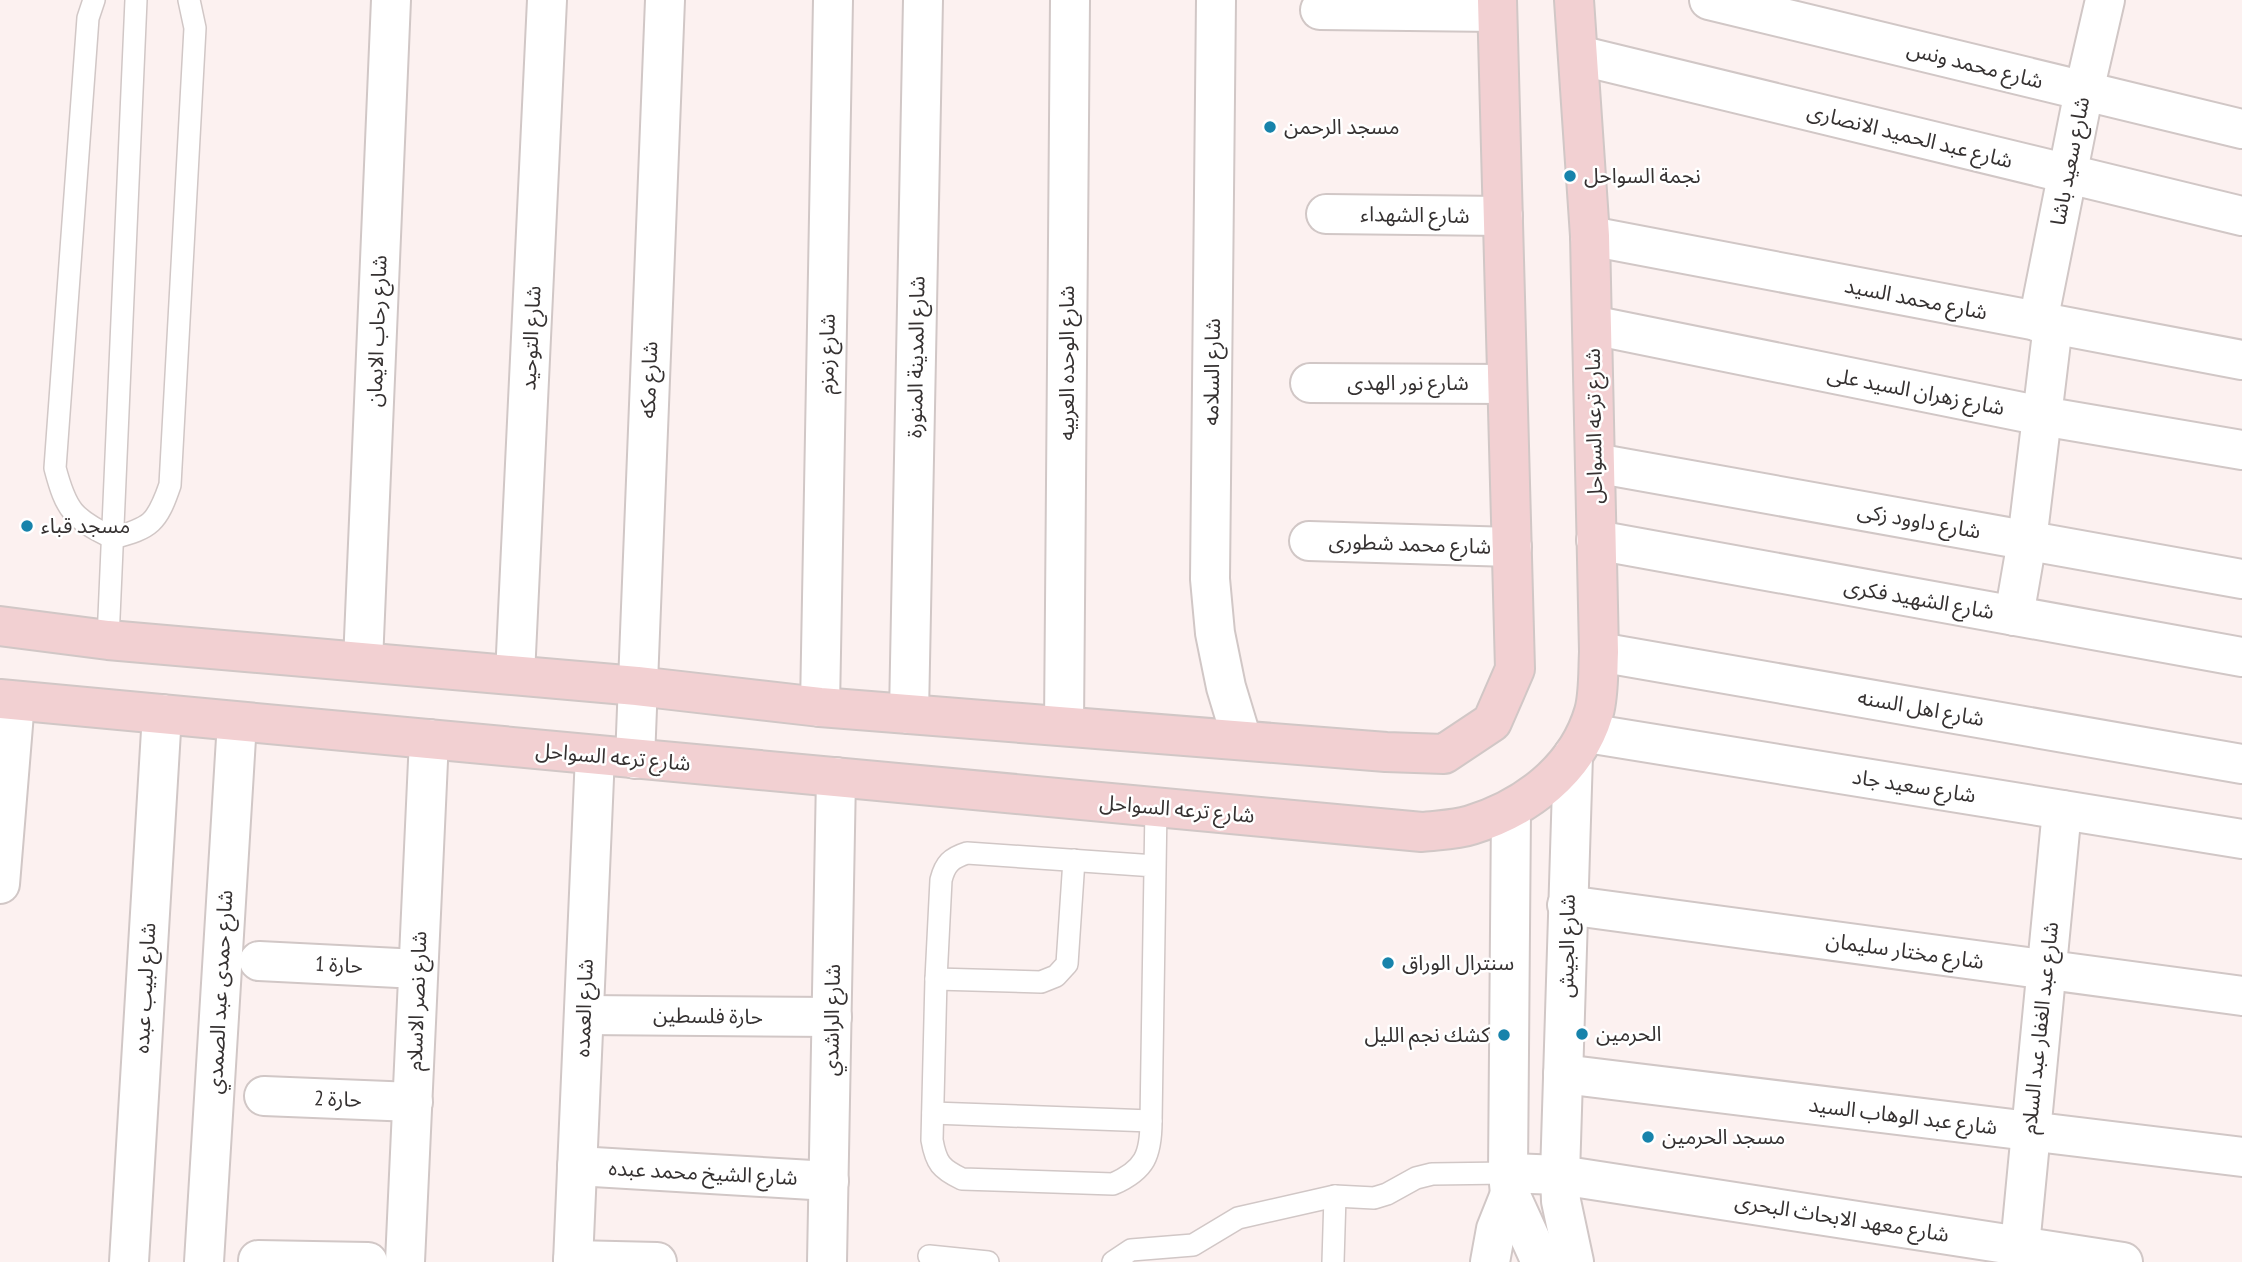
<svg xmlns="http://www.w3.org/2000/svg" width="2242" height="1262" font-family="'PT Sans Narrow','Noto Sans Arabic',sans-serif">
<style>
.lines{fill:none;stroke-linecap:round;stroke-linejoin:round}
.service-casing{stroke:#d1c7c6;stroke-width:24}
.minor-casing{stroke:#d1c7c6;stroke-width:42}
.tertiary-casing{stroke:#d1c7c6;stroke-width:42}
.secondary-casing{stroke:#d1c7c6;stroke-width:42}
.service{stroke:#fff;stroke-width:21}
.minor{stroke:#fff;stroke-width:38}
.tertiary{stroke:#fff;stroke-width:38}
.secondary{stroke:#f2d0d2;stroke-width:38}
.poi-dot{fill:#1783ab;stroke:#fff;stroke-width:2.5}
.labels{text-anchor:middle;stroke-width:5;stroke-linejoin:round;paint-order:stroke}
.street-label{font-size:21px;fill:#353131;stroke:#fff}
.poi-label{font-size:21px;fill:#353131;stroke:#fff;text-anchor:start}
</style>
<rect width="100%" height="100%" fill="#fcf1f0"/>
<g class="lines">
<g class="service-casing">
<g id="service">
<path d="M94,0L88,18L55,468C66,510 73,519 113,538C151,528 157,523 170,485L195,28L189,0"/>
<polyline points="108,640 136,0"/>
<path d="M1155,866L967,853C951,858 945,864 941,880L936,979L932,1140C936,1163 941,1169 962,1179L1113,1184C1145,1170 1151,1155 1151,1121L1156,807"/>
<polyline points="936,979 1041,982 1056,976 1067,964 1074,860"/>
<polyline points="933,1113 1151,1121"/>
<polyline points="929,1256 988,1262"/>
<polyline points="1113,1262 1131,1250 1193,1245 1238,1218 1335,1196 1374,1198 1387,1194 1416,1178 1432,1174 1508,1173"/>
<polyline points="1333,1262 1335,1196"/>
</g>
</g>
<g class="minor-casing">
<g id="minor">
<polyline points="1216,0 1210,579 1215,633 1226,687 1242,740"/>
<polyline points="1709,0 2242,129"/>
<polyline points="1320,10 1497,12"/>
<polyline points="1578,55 2242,216"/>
<polyline points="1326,214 1503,216"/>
<polyline points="1590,236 2242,360"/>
<polyline points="2038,322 2084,91 2105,0"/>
<polyline points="1592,325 2042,416 2242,450"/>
<polyline points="1310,383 1507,384"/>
<polyline points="1595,463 2242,579"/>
<polyline points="1596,540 2242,657"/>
<polyline points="1309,541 1512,547"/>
<polyline points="2014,616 2027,541 2053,325"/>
<polyline points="1599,652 2242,764"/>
<polyline points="363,662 391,0"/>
<polyline points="515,675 547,0"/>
<polyline points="820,707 833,0"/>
<polyline points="909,714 923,0"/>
<polyline points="1064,726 1070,0"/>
<polyline points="1587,733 2242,839"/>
<polyline points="635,759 665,0"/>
<polyline points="0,884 15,701"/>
<polyline points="1567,905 2242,996"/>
<polyline points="259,961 418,969"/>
<polyline points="584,1015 832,1017"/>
<polyline points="1563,1074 2242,1157"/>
<polyline points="264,1096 413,1102"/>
<polyline points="577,1166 829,1181"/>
<polyline points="1508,1173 1560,1175 2123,1262"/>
<polyline points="2020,1246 2062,810"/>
<polyline points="258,1260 368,1262"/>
<polyline points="573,1260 657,1262"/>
<polyline points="129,1262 162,714"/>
<polyline points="204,1262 237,722"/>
<polyline points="405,1262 429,739"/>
<polyline points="573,1262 595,755"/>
<polyline points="827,1262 836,777"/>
<polyline points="1490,1262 1496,1229 1510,1194"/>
</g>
</g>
<g class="tertiary-casing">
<g id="tertiary">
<polyline points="1573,755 1560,1175 1561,1201 1574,1262"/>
<polyline points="1511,810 1508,1173 1510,1194 1541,1262"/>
</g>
</g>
<g class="secondary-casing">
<g id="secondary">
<polyline points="0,626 108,640 637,686 820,707 1386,752 1444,754 1492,722 1515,669 1497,0"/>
<path d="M0,699L1422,832C1438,830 1456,830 1471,825C1526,808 1577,770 1594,712C1599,694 1598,671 1599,652L1590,236L1574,0"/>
</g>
</g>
<use href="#service" class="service"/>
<use href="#minor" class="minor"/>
<use href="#tertiary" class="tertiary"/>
<use href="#secondary" class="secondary"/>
</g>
<g class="poi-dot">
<circle cx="1270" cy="127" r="7"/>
<circle cx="1570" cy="176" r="7"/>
<circle cx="27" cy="526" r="7"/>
<circle cx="1388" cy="963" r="7"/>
<circle cx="1582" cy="1034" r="7"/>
<circle cx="1504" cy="1035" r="7"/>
<circle cx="1648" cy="1137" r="7"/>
</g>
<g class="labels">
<g class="street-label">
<text transform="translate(1975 65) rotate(14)" y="7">شارع محمد ونس</text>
<text transform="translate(1910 136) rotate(14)" y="7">شارع عبد الحميد الانصارى</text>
<text transform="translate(2070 161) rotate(-79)" y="7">شارع سعيد باشا</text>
<text transform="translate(1415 215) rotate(1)" y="7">شارع الشهداء</text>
<text transform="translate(1916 299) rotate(11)" y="7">شارع محمد السيد</text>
<text transform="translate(377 331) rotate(-88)" y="7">شارع رحاب الايمان</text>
<text transform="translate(531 338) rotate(-87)" y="7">شارع التوحيد</text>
<text transform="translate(827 354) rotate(-89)" y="7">شارع زمزم</text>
<text transform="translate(916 357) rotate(-89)" y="7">شارع المدينة المنورة</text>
<text transform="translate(1067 363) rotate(-90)" y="7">شارع الوحده العربيه</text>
<text transform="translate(1212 372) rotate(-89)" y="7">شارع السلامه</text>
<text transform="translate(649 380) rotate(-88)" y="7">شارع مكه</text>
<text x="1408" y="390">شارع نور الهدى</text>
<text transform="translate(1916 391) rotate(11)" y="7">شارع زهران السيد على</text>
<text transform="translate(1594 426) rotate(-91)" y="7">شارع ترعه السواحل</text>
<text transform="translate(1919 521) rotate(10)" y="7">شارع داوود زكى</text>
<text transform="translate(1410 544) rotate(2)" y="7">شارع محمد شطورى</text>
<text transform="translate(1919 599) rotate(10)" y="7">شارع الشهيد فكرى</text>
<text transform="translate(1921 708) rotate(10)" y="7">شارع اهل السنه</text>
<text transform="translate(613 757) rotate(5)" y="7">شارع ترعه السواحل</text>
<text transform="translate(1914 786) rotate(9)" y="7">شارع سعيد جاد</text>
<text transform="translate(1177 809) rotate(5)" y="7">شارع ترعه السواحل</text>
<text transform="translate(1567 946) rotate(-89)" y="7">شارع الجيش</text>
<text transform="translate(1905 951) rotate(8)" y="7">شارع مختار سليمان</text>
<text transform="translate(339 965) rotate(3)" y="7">حارة 1</text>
<text transform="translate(145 988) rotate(-87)" y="7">شارع لبيب عبده</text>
<text transform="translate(220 992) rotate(-87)" y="7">شارع حمدى عبد الصمدي</text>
<text transform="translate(417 1001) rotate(-88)" y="7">شارع نصر الاسلام</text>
<text transform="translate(584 1008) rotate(-88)" y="7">شارع العمده</text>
<text transform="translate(708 1016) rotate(1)" y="7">حارة فلسطين</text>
<text transform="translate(832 1020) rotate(-89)" y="7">شارع الراشدي</text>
<text transform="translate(2040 1028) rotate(-84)" y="7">شارع عبد الغفار عبد السلام</text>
<text transform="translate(338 1099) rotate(2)" y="7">حارة 2</text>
<text transform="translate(1903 1116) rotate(7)" y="7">شارع عبد الوهاب السيد</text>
<text transform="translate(703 1173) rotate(3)" y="7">شارع الشيخ محمد عبده</text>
<text transform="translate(1842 1218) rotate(9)" y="7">شارع معهد الابحاث البحرى</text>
</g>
<g class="poi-label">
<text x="1284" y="134">مسجد الرحمن</text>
<text x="1584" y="183">نجمة السواحل</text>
<text x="41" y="533">مسجد قباء</text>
<text x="1402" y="970">سنترال الوراق</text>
<text x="1596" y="1041">الحرمين</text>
<text x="1490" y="1042" text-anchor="end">كشك نجم الليل</text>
<text x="1662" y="1144">مسجد الحرمين</text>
</g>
</g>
</svg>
